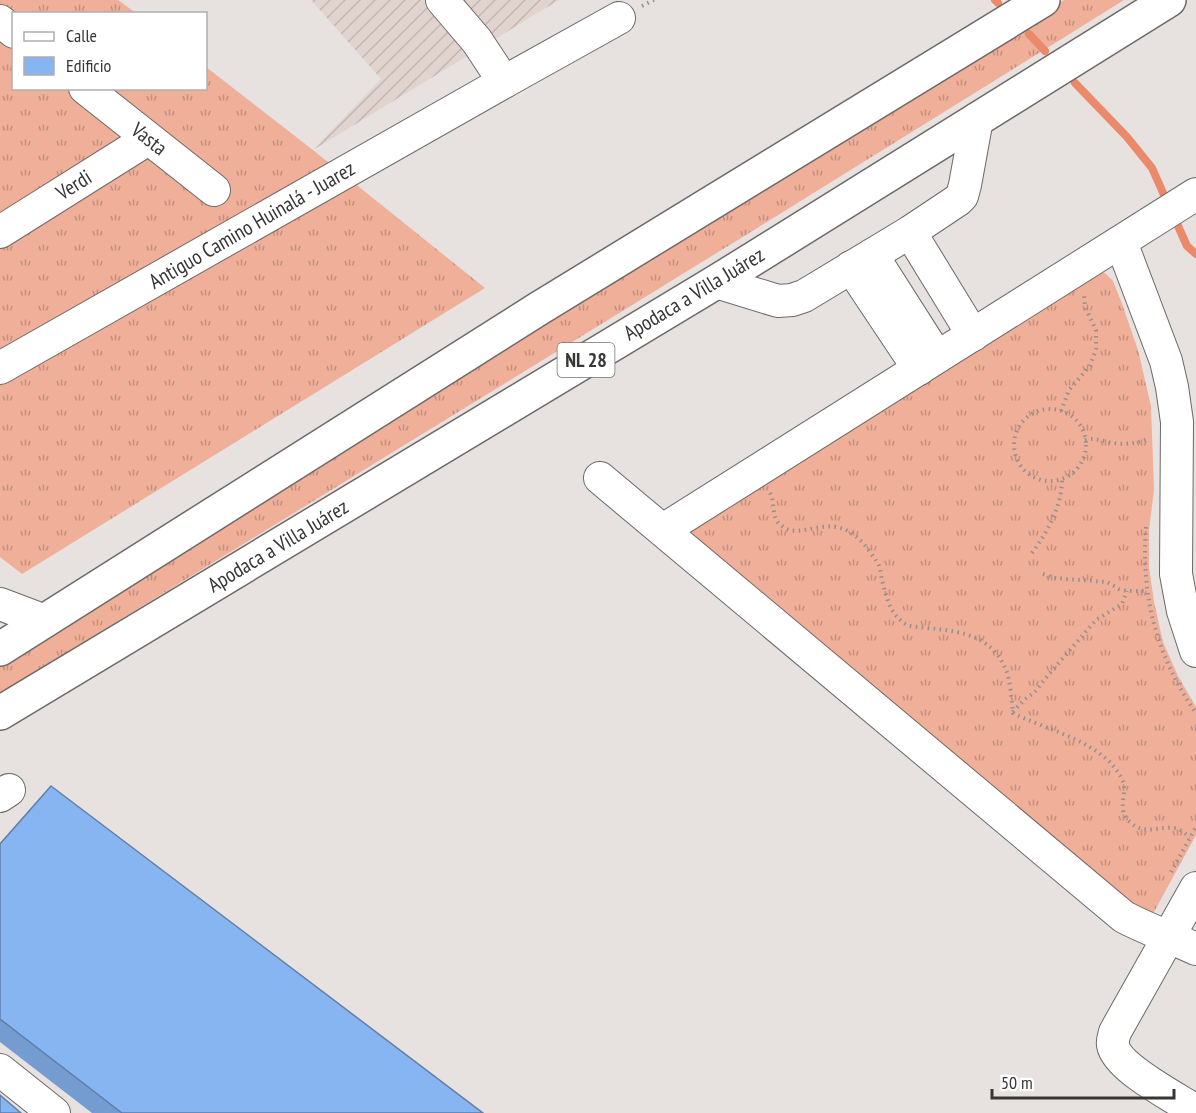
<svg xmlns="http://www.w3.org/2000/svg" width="1196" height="1113" font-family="'PT Sans Narrow',sans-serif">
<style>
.industrial{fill:url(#industrial-furrows)}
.grass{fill:url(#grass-tufts)}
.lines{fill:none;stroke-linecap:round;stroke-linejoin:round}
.stream{stroke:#ea8a6a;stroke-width:8}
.minor-casing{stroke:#6e6968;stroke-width:34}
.major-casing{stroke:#6e6968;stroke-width:36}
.path{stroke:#93908e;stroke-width:4;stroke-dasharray:1.5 4.5;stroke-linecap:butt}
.minor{stroke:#fff;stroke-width:32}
.major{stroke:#fff;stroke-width:33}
.wall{fill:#749cd0}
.building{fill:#87b5f2;stroke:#5e7fa9;stroke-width:1.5}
.labels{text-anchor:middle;stroke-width:6;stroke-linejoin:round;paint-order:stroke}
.shield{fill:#fff;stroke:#747272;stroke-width:1.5}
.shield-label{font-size:20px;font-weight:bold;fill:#383635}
.street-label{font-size:21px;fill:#383635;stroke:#fff}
</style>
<defs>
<pattern id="industrial-furrows" width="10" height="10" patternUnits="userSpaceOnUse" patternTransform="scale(1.5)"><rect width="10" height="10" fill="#e1d4cf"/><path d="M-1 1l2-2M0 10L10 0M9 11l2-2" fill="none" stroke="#c2b7b2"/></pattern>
<pattern id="grass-tufts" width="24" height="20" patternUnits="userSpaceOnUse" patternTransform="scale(1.5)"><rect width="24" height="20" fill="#f0af99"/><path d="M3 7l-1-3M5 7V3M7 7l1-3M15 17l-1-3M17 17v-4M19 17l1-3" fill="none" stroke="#c38f7e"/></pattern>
</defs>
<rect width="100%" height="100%" fill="#e7e2e0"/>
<polygon class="industrial" points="311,0 559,0 313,150 381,79"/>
<g class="grass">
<polygon points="0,0 118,0 136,13 14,14 14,88 206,88 206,67 313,150 485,288 22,574 0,557"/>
<path d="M1064,0H1124C751,233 376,463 0,693V658L887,112Z"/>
<polygon points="1096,272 1105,273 1113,281 1121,301 1138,350 1151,406 1154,490 1149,530 1149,567 1154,602 1163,642 1178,676 1196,707 1196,835 1154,912 1138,917 690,536 688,526"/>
</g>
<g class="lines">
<g class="stream">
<polyline points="995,0 998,3"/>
<polyline points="1029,34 1045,51"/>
<polyline points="1075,83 1127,137 1152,168 1168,204"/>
<polyline points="1174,217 1187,246 1196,254"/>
</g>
<g class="minor-casing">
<g id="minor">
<polyline points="442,0 477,41 504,82"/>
<polyline points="0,21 14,32"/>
<polyline points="85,88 214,190"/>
<polyline points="0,232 148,139"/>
<polyline points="910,232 973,335"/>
<polyline points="1121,242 1166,361 1172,387 1177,422 1176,574 1183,611 1196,651"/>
<polyline points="872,255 937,357"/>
<polyline points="851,267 919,369"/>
<polyline points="716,282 778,301 792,300 804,296 910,232 958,200 962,196 965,185 977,119"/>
<polyline points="0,368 504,82 619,18"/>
<path d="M600,478L1124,917C1147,929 1172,938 1196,949"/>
<polyline points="663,530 1196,194"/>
<polyline points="0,604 45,621"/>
<polyline points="0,796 9,790"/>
<path d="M1196,888L1115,1032C1114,1036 1112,1041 1113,1045C1117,1068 1176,1098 1196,1111"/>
<polyline points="0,1070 54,1113"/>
</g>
</g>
<g class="major-casing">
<g id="major">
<polyline points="0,649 538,309 1043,0"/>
<polyline points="0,713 716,282 1169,0"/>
</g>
</g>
<g class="path">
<polyline points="642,6 654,0"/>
<circle cx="1050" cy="445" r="36"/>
<polyline points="1061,411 1069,390 1090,366 1096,349 1096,330 1085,307 1084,295"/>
<path d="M1085,440C1095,437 1104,442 1114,443C1126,445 1137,443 1148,439"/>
<path d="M770,493C776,504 770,518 782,526C801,542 830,510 860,540C864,543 878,562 879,566C881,570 881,576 882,580C887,599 890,616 909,626C947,631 989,628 1006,670C1010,678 1012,703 1013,713C1048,731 1103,741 1122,779C1129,793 1115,809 1130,822C1145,836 1158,826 1174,828C1181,829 1185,834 1190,837"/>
<path d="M1146,527C1141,597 1156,655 1196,713"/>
<path d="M1032,553C1048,531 1062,507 1062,478"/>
<polyline points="1043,574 1054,578 1107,582 1119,589 1127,591 1147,591"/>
<polyline points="1013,712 1024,700 1035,692 1044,680 1096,620 1122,604 1127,591"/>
<polyline points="1171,872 1196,827"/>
</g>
<use href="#minor" class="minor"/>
<use href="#major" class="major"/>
</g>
<polygon class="wall" points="0,844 483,1113 92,1113 0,1042"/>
<g class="building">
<polygon points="51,786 483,1113 122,1113 0,1019 0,844"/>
<polygon points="0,1095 21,1113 0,1113"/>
</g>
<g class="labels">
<rect class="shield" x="557.5" y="343" width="57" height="34" rx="4.5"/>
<g class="shield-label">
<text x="586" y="367">NL 28</text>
</g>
<g class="street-label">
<text transform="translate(149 139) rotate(38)" y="7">Vasta</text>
<text transform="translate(74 185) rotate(-32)" y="7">Verdi</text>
<text transform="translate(252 225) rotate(-30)" y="7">Antiguo Camino Huinalá - Juarez</text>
<text transform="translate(694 294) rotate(-31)" y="7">Apodaca a Villa Juárez</text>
<text transform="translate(278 546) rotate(-31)" y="7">Apodaca a Villa Juárez</text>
</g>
</g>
<rect x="12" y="12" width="195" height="78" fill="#ffffff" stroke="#afafae" stroke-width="1.5"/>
<rect x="24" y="32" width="30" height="9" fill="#ffffff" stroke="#afafae" stroke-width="1.5"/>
<text x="66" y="42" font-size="18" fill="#383635">Calle</text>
<rect x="24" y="57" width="30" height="18" fill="#87b5f2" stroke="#afafae" stroke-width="1.5"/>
<text x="66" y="72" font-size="18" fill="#383635">Edificio</text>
<path d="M992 1089v9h182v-9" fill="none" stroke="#383635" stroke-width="3"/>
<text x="1001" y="1089" font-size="18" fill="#383635" stroke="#ffffff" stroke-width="4.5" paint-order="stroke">50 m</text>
</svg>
